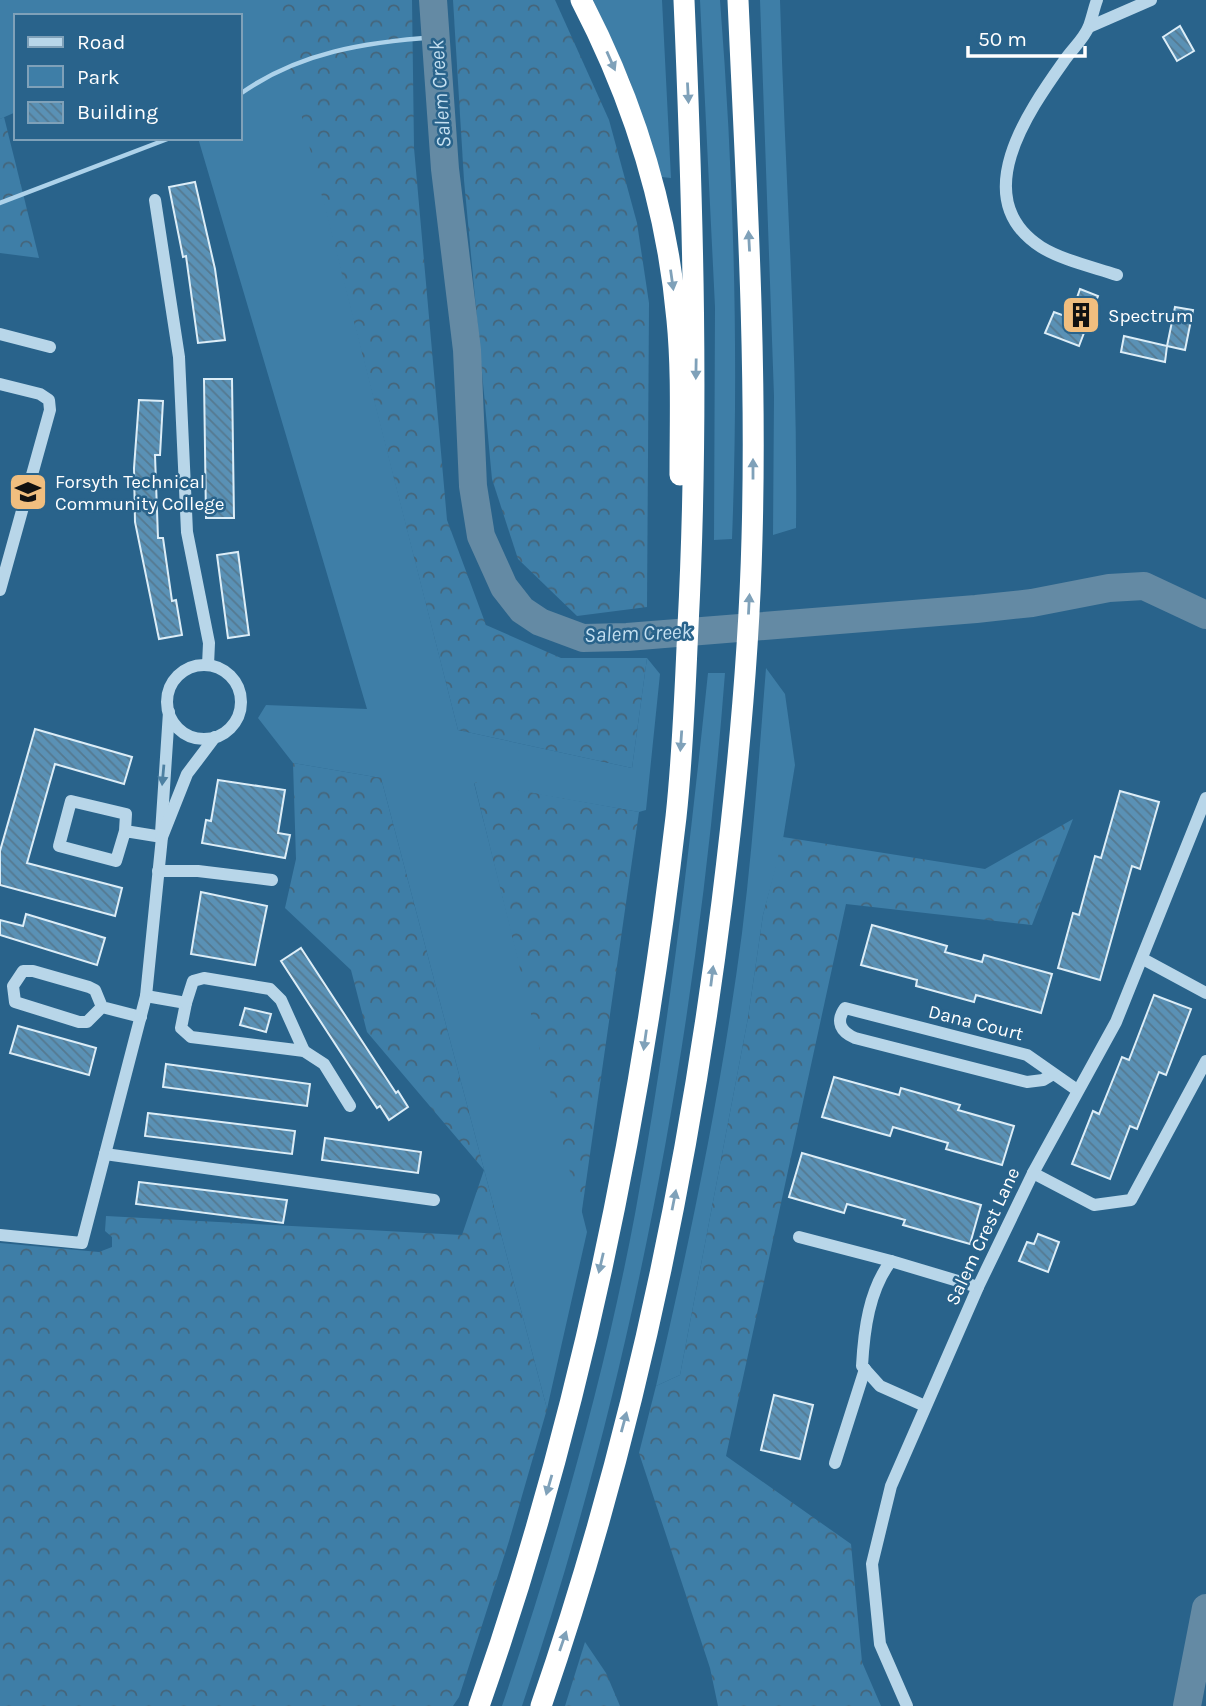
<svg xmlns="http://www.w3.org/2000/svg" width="1206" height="1706" font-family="Karla,sans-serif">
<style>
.green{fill:#3e7ea7}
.forest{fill:url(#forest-crowns)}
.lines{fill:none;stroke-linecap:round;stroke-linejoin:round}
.stream{stroke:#add2ea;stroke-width:4.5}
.river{stroke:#648aa4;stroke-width:28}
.building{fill:url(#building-back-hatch);stroke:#dcedf7;stroke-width:2}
.minor{stroke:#b8d6e9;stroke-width:12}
.highway{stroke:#fff;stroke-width:21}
.oneway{fill:#7fa1b9}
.oneway2{fill:#4d80a2}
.labels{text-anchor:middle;stroke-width:5;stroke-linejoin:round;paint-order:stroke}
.poi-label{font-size:19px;fill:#fff;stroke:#29638b;text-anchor:start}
.street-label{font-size:19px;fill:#fff;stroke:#29638b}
.water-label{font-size:21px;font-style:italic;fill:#c4dff0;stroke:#29638b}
</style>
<defs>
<pattern id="forest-crowns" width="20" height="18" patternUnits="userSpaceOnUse" patternTransform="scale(1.75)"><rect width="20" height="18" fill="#3e7ea7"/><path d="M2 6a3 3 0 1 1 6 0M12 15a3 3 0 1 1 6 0" fill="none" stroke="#45657a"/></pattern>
<pattern id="building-back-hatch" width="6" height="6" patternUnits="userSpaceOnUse" patternTransform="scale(1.75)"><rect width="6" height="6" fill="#5a91b5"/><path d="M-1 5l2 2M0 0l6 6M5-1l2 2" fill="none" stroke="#557990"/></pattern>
</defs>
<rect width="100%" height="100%" fill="#29638b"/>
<g class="green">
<polygon points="0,0 273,0 458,730 632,768 647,658 660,674 646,810 639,812 474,783 587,1232 547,1409 381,778 293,763 258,718 266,705 367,709 198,138 240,138 240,16 16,16 16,112 0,119"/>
<polygon points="593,0 662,0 671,178 661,177 630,81"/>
<path d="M700,0H720C734,179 739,359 732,539L714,540L715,307Z"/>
<path d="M760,0H780C785,176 798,352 796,528L773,535L774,396Z"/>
<path d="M766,668L785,694L795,765L782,845L763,915L748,1018L680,1375L656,1386C691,1236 722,1086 742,933C753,845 759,756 766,668Z"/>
<path d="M708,673H725C698,1025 635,1371 522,1706H502C556,1547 604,1379 635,1214C668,1035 689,855 708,673Z"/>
</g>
<g class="forest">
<polygon points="272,0 412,0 414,148 447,520 486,625 561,658 647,658 632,768 458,730"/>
<polygon points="453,0 555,0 609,120 637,223 649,303 647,607 577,616 518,559 492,479 464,180"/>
<polygon points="4,117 39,258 0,253 0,119"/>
<polygon points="293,763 381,778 547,1409 509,1541 459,1697 453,1706 0,1706 0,1243 99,1252 112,1247 112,1237 105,1231 106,1216 462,1235 484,1170 367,1032 351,970 285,908 296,859"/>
<polygon points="474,782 639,812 581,1217"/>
<polygon points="1073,819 1032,925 846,904 726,1456 851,1544 862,1662 881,1706 718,1706 710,1668 639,1453 656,1386 680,1375 748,1018 763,915 783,837 985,869"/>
<polygon points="585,1642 606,1673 620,1706 565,1706"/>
</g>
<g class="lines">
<g class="stream">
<path d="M240,94C299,52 366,42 437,37"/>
<polyline points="0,203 170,138"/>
</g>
<g class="river">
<polyline points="433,0 445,169 467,350 473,486 481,536 504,587 522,610 540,622 583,638 627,637 976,609 1032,603 1109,588 1144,586 1206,615"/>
<polyline points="1187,1706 1206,1608"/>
</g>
</g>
<g class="building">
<polygon points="1180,26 1194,51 1177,61 1163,37"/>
<polygon points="195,182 215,269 225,340 198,343 186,256 183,257 169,187"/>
<polygon points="1080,289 1098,296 1079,346 1045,333 1054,312 1070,318"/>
<polygon points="1175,307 1193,310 1185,350 1167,346"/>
<polygon points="1124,336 1167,346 1165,362 1121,352"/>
<polygon points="204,379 232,379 234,518 206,518"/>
<polygon points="139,400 163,401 160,455 155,455 158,538 163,538 172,601 176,600 182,635 159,639 135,522 134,468"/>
<polygon points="238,552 249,635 228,638 217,555"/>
<polygon points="35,729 132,757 124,784 55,764 27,863 122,888 115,916 0,885 0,851"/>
<polygon points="218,780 285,790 278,833 290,835 285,858 202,843 206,820 211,821"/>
<polygon points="1120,791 1159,802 1140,869 1132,866 1100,980 1058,968 1073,913 1079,915 1095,856 1101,858"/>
<polygon points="201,892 267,906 255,965 191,954"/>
<polygon points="26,914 105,938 97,965 0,935 0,920 23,926"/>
<polygon points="872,925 947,946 945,952 982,962 984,955 1052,974 1041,1013 976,995 974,1002 916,986 917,980 861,965"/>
<polygon points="301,948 396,1093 398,1091 408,1107 389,1120 380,1106 377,1108 281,961"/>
<polygon points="1154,995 1191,1009 1166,1075 1159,1072 1137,1129 1130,1126 1110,1179 1072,1164 1093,1111 1099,1114 1122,1057 1129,1060"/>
<polygon points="245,1008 271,1014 266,1032 240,1025"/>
<polygon points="18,1026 96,1048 89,1075 10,1053"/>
<polygon points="166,1064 310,1084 307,1106 163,1087"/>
<polygon points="834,1077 899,1095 901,1088 960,1105 958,1110 1014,1126 1002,1165 946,1149 948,1143 893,1127 890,1136 822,1117"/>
<polygon points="148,1113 295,1131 292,1154 145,1136"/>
<polygon points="325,1138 421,1152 418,1173 322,1160"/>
<polygon points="802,1153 981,1205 970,1244 903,1225 905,1220 847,1204 844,1213 789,1197"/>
<polygon points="139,1182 287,1200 283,1223 136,1204"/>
<polygon points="1038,1234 1059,1242 1048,1272 1019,1261 1027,1242 1034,1244"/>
<polygon points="774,1395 813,1405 800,1459 761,1450"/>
</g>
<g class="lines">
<g class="minor">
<path d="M1097,0C1094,8 1092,18 1089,26C1084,39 1072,49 1064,61C1027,113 967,199 1041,247C1062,260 1093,267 1117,275"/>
<polyline points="1089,27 1151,0"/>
<polyline points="155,200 179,357 187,532 209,643 208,665"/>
<polyline points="0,334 50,347"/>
<polyline points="0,384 40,394 49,400 50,410 0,590"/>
<circle cx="204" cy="702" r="37"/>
<polyline points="125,831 126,814 71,801 59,846 116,861 125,831 162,837"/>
<polyline points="161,833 169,712"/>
<polyline points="158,871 198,871 272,880"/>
<polyline points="1143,959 1206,993"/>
<polyline points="146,996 186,1003 181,1028 191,1037 304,1051 324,1064 350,1106"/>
<polyline points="186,1003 193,981 204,978 270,989 281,1000 304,1051"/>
<polyline points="102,1007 95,990 89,987 33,971 23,971 13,986 15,1002 79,1022 87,1022 102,1007 141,1017"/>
<path d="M1053,1074L1043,1080L1027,1082L855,1038C841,1032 835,1022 845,1008L1027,1055L1077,1090"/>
<polyline points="105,1154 434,1200"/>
<polyline points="1033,1173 1094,1205 1131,1200 1206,1061"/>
<polyline points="0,1235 82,1243 146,996 162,837 187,774 215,737"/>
<polyline points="799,1237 891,1261"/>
<path d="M925,1406L880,1386L862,1366C864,1330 869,1290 891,1261L978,1287"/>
<polyline points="835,1463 865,1369"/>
<polyline points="907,1706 880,1644 872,1564 891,1486 978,1287 1033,1173 1116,1022 1206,798"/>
</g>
<g class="highway">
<path d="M581,0C633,100 667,208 677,320C682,371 680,423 680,475"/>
<path d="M479,1706C580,1419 641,1118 676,817C683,753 685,689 688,626C699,417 693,209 684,0"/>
<path d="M541,1706C631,1446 688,1175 722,902C737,781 749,660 752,538C757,359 746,179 738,0"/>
</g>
</g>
<defs><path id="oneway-solid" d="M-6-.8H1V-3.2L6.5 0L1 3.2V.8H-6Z" transform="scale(1.75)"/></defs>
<g class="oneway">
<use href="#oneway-solid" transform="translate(611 61) rotate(66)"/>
<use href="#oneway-solid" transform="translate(688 93) rotate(87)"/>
<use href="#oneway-solid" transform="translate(749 241) rotate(-93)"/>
<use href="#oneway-solid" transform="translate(672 280) rotate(82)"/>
<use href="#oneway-solid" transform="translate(696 369) rotate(91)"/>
<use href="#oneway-solid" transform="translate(753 469) rotate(-90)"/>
<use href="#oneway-solid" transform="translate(749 604) rotate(-87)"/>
<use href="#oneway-solid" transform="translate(681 741) rotate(94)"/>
<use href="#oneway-solid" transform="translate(712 976) rotate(-83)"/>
<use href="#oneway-solid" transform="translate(645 1040) rotate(98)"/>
<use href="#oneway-solid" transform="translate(674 1200) rotate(-79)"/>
<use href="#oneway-solid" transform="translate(601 1263) rotate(103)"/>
<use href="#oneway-solid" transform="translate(624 1422) rotate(-75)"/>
<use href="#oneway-solid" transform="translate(549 1485) rotate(106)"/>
<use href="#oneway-solid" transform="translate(563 1641) rotate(-71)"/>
</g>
<use class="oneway2" href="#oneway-solid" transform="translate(163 775) rotate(95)"/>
<defs>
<g id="building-square" transform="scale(2.0125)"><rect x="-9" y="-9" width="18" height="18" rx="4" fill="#f0be7f" stroke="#29638b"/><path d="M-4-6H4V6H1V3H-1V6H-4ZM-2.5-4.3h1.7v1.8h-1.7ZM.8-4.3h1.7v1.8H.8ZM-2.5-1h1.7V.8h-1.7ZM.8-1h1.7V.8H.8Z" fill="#111"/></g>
<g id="university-square" transform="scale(2.0125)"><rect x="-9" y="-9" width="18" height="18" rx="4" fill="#f0be7f" stroke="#29638b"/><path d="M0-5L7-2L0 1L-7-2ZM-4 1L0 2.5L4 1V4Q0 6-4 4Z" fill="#111"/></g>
</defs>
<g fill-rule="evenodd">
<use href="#building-square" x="1081" y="315"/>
<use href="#university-square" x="28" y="492"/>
</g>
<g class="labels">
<g class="poi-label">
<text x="1108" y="322">Spectrum</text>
<text x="55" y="488">Forsyth Technical<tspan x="55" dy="22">Community College</tspan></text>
</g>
<g class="street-label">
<text transform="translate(976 1022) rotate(14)" y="7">Dana Court</text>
<text transform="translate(982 1236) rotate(-65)" y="7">Salem Crest Lane</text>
</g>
<g class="water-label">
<text transform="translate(440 94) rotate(-94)" y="7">Salem Creek</text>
<text transform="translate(638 633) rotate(-2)" y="7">Salem Creek</text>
</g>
</g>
<rect x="14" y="14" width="228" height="126" fill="#29638b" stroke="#7fa1b9" stroke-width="2"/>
<rect x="28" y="37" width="35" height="10" fill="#b8d6e9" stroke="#7fa1b9" stroke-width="2"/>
<text x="77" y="49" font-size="21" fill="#ffffff">Road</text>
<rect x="28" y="66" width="35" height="21" fill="#3e7ea7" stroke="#7fa1b9" stroke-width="2"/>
<text x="77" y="84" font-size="21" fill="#ffffff">Park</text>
<rect x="28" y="102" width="35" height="21" fill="url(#building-back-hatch)" stroke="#7fa1b9" stroke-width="2"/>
<text x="77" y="119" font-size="21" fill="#ffffff">Building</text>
<path d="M968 46v10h117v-10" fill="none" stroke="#ffffff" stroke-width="3.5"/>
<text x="978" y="46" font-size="21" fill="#ffffff" stroke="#29638b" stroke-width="5" paint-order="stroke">50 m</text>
</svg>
